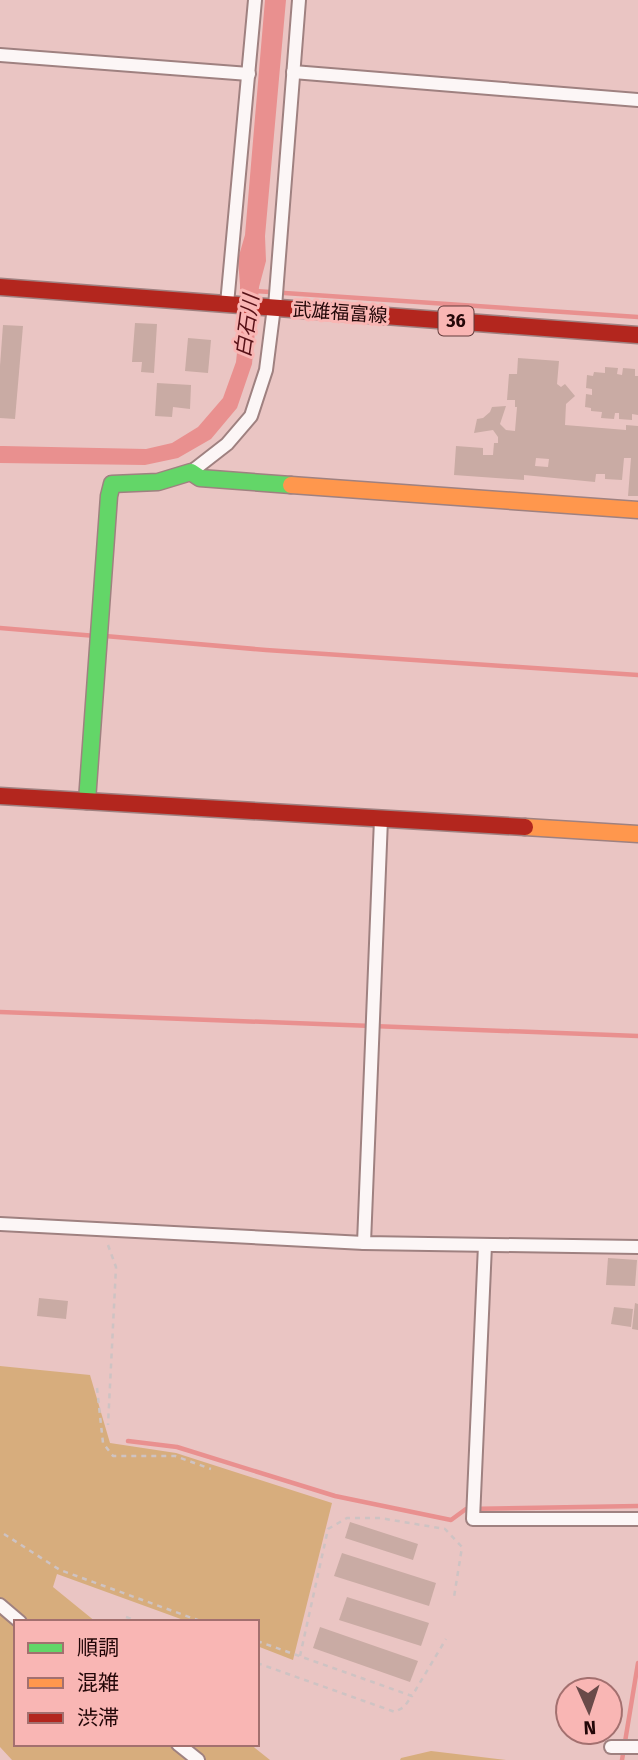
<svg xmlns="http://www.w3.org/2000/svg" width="638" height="1760" font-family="'Fira Sans','Noto Sans JP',sans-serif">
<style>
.green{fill:#d7ad7d}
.water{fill:#e9908f}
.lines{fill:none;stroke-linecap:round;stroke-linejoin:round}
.stream{stroke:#e9908f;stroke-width:4.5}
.building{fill:#c9aba4;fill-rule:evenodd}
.street-casing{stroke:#9f8180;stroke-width:16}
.fast-casing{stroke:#9f8180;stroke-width:19}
.slow-casing{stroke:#9f8180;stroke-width:19}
.jam-casing{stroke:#9f8180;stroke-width:19}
.path{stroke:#cec3c3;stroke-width:2.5;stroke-dasharray:5 5;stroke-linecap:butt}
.street{stroke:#fcf6f6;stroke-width:12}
.fast{stroke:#63d668;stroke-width:16}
.slow{stroke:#ff974d;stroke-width:16}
.jam{stroke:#b3261e;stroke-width:16}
.labels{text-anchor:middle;stroke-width:6;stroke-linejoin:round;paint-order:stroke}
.shield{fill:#f9b6b4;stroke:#633c3c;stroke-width:2}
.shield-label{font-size:18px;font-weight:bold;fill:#230708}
.street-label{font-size:19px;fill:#230708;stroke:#f9b6b4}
.water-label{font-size:21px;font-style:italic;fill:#571117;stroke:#f9b6b4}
</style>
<rect width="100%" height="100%" fill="#eac5c3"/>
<g class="green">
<polygon points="0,1366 90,1375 110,1443 176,1453 332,1503 293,1660 257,1646 257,1622 189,1622 57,1574 53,1587 96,1622 16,1622 16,1744 250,1744 270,1760 12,1760 0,1747"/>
<polygon points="431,1751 506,1760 400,1760 401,1758"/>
</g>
<polygon class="water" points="265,0 286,0 265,236 266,261 259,287 252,364 237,408 211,439 178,458 145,465 0,463 0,446 3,446 146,449 172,443 198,427 223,398 236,362 240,324 240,285 238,259 245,235"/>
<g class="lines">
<g class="stream">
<polyline points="255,291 638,317"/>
<polyline points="0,628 96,636"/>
<polyline points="105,636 266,650 638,675"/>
<polyline points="0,1012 638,1036"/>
<polyline points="128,1441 177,1447 335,1496 451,1520 466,1509 638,1506"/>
<polyline points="622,1760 638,1663"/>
</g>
</g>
<g class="building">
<polygon points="135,323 157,324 154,373 141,372 142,362 132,362"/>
<polygon points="3,325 23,326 15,419 0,418 0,366"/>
<polygon points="188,338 211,340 208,373 185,371"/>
<path d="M518,358L559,361L557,384L561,387L565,384L575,396L566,404L565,425L626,430V425L638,426V496H628L631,458H624L622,480L605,479V474H596L595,482L524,475V480L454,475L456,446L483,448V455H493L494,443H498V437L493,430L474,433L477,419L483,418L490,412L492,407L506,406L500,424L506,430L515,431L517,407H515V400H507L509,374H517ZM536,458L549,459L548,467L535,466Z"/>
<polygon points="605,367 618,368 617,374 622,375 623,368 635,369 635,376 638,376 638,415 632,414 632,420 619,419 619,413 615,413 614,419 601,418 602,412 591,411 591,408 585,407 586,394 592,395 592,389 586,388 587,375 593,376 594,372 605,373"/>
<polygon points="157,383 191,385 190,409 173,407 172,417 155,416"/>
<polygon points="608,1258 637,1260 635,1286 606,1285"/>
<polygon points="39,1298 68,1301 66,1319 37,1316"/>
<polygon points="635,1303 638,1304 638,1330 632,1329"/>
<polygon points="614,1307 633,1309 631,1327 611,1324"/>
<polygon points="350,1522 418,1544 413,1560 345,1538"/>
<polygon points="342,1553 436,1583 429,1606 334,1576"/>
<polygon points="347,1597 429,1623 421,1646 339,1620"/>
<polygon points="320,1627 418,1661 410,1682 313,1648"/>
</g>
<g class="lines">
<g class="street-casing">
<g id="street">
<polyline points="0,55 249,74"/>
<polyline points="293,72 638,100"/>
<polyline points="227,304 255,0"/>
<polyline points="275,307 299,0"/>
<polyline points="191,472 227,444 251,416 266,370 274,307"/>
<polyline points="0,1224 364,1243 638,1247"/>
<polyline points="364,1243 381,819"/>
<polyline points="485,1245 473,1519 638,1519"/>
<polyline points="0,1605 20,1622"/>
<polyline points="178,1744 198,1760"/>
<polyline points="611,1747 638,1747"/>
</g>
</g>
<g class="fast-casing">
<polyline id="fast" points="87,801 109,496 112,484 158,482 191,472 200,478 291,485"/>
</g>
<g class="slow-casing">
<g id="slow">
<polyline points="291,485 638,510"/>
<polyline points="525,827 638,834"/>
</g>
</g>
<g class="jam-casing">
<g id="jam">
<polyline points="0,287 638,335"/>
<polyline points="0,796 525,827"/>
</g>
</g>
<g class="path">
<polyline points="108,1245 116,1267 108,1425"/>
<polyline points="97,1388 103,1443 113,1456 175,1456 211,1469"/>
<polyline points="4,1534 60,1570 203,1622"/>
<polyline points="126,1617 140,1622"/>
<polyline points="257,1641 412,1696 446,1639"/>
<polyline points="300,1656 328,1529 347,1518 380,1518 445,1529 462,1547 454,1597"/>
<polyline points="257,1663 395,1712 404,1707 412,1696"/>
</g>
<use href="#street" class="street"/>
<use href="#fast" class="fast"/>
<use href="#slow" class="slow"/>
<use href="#jam" class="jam"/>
</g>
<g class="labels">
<rect class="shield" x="438.5" y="306.5" width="35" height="29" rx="5"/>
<g class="shield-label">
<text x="456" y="327">36</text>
</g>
<g class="street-label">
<text transform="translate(340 312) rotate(4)" y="7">武雄福富線</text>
</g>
<g class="water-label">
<text transform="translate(247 326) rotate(-82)" y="7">白石川</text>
</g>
</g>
<rect x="14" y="1620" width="245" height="126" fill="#f9b6b4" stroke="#a3706f" stroke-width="2"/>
<rect x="28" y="1643" width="35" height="10" fill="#63d668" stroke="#a3706f" stroke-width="2"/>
<text x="77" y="1655" font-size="21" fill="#230708">順調</text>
<rect x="28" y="1678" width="35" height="10" fill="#ff974d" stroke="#a3706f" stroke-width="2"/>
<text x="77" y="1690" font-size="21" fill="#230708">混雑</text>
<rect x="28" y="1713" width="35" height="10" fill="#b3261e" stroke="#a3706f" stroke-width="2"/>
<text x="77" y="1725" font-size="21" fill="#230708">渋滞</text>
<g transform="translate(589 1711) rotate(177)"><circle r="33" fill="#f9b6b4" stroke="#a3706f" stroke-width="2"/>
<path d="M0-5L12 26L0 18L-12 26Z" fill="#694a49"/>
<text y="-10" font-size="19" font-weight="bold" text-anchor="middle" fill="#230708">N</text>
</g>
</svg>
